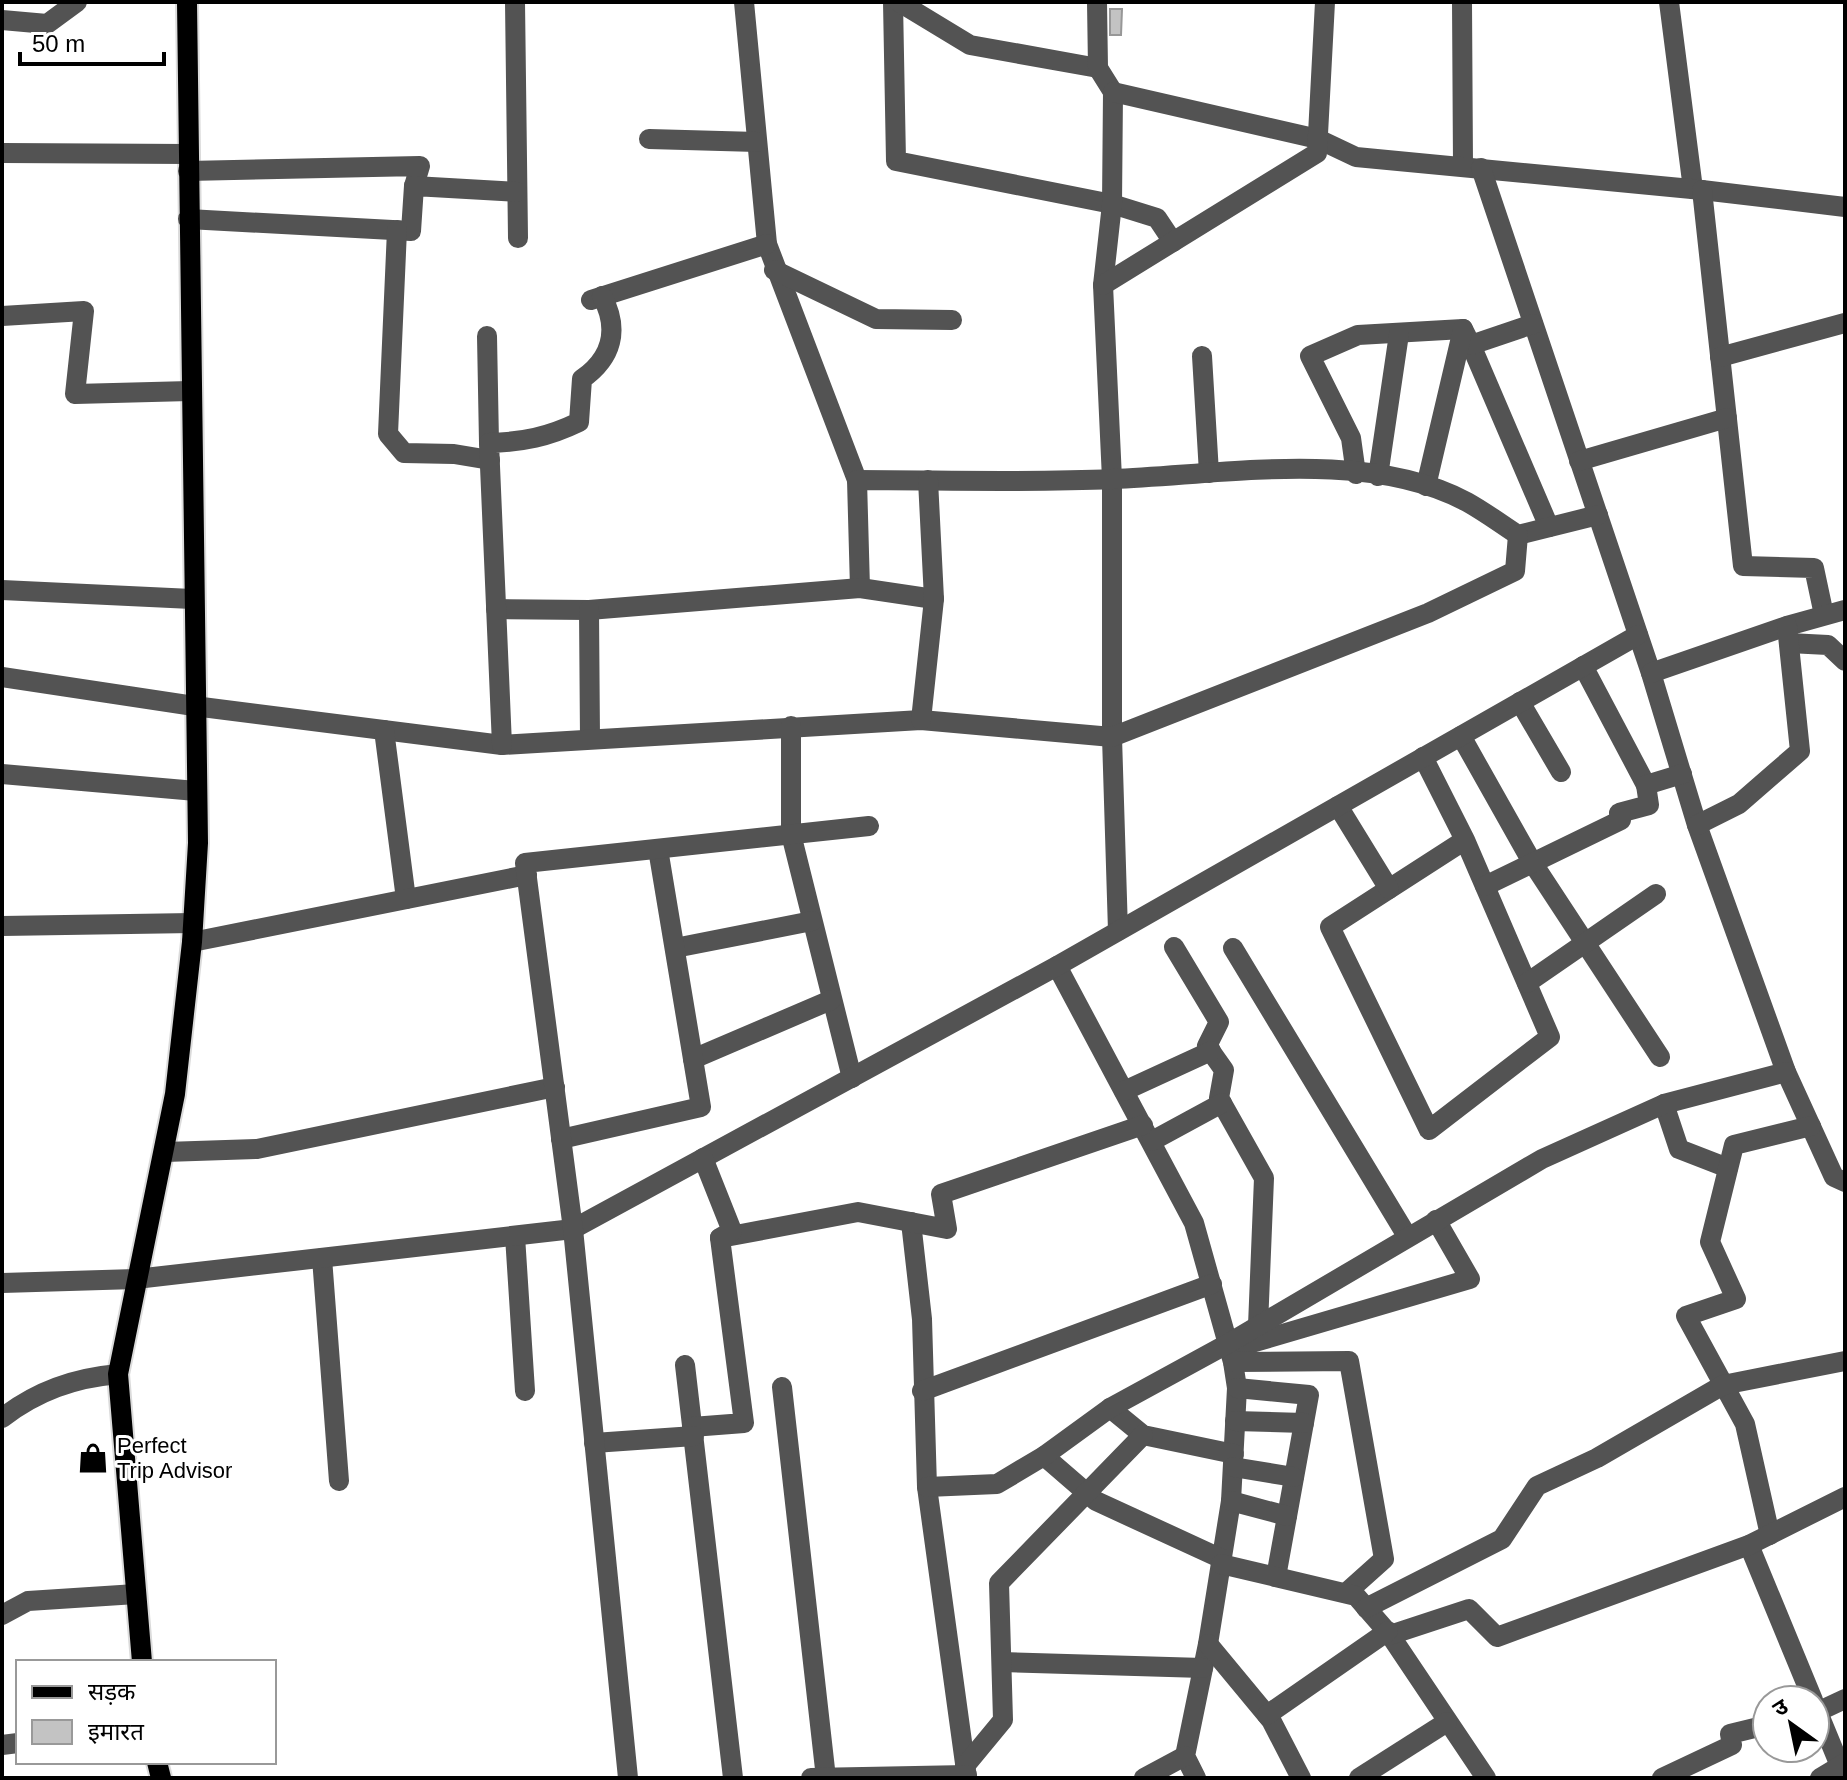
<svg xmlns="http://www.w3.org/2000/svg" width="1847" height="1780" font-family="Arial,'Noto Sans Devanagari',sans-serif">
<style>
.building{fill:#c3c3c3;stroke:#979797;stroke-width:2}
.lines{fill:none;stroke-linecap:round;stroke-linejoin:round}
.major-casing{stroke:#dbdbdb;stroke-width:24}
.minor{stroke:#535353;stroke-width:20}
.major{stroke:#000;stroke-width:20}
.labels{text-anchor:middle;stroke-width:6;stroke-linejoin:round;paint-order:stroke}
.poi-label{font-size:22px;fill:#000;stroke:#fff;text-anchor:start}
</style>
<rect width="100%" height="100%" fill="#fff"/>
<polygon class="building" points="1110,9 1122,9 1121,35 1110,35"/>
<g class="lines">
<g class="major-casing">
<g id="major">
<polyline points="142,1662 118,1374 175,1094 192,942 198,843 187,2"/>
<polyline points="157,1762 161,1778"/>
</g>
</g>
<g class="minor">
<polyline points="515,2 518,238"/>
<polyline points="744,2 767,244 857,480"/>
<polyline points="893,2 896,161 1112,204 1157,218 1173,242"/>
<polyline points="899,2 970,45 1098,68"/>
<polyline points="1097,2 1098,68 1113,92 1112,204 1103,285 1112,479 1112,737 1118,931"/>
<polyline points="1462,2 1463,166"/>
<polyline points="1669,2 1693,189"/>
<polyline points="2,20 47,24 77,2"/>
<polyline points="1113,92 1318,139 1356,157 1702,190 1845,207"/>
<polyline points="649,139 757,142"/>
<polyline points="2,153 188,154"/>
<polyline points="1481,168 1651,673 1697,825 1786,1072 1834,1177 1845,1182"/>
<polyline points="188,171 420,166 414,186"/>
<polyline points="1702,190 1743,566 1814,568 1824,615"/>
<polyline points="188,219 411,231 414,186 517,192"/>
<polyline points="397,230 388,434 404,453 454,454 490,460"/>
<polyline points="774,270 876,319 952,320"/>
<polyline points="1103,285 1317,153 1325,2"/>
<polyline points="591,300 767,244"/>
<polyline points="2,316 84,311 75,394 190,391"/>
<polyline points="487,336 489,443"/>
<polyline points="1471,345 1549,527"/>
<polyline points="1202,356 1209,473"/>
<polyline points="1720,357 1845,323"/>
<polyline points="1579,461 1727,418"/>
<polyline points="1356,474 1351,438 1310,356 1358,335 1463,329 1471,345 1533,324"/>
<polyline points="1378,476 1399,334"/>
<polyline points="1426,486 1463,329"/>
<path d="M860,588L857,480C942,480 1028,483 1113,479C1221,475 1367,448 1467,502C1485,512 1501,524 1518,535L1598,515"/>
<polyline points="2,590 192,599"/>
<polyline points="496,609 589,610 860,588 934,599"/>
<polyline points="589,610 590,739"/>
<polyline points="1789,643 1828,645 1845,661"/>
<polyline points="1583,666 1646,785"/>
<polyline points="1651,673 1787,626 1845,610"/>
<polyline points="2,677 194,706 502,745 921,720 1112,737 1428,613 1515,571 1518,535"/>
<polyline points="1520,702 1561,772"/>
<polyline points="921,720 934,599 928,480"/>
<polyline points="791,726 791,834 852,1078"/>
<polyline points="384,730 406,899"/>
<polyline points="1461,736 1532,862 1660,1057"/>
<path d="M502,745L489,443C523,442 548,437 579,422L582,379C612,358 620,330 602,296"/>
<polyline points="1423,757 1465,840 1550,1037 1429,1130 1330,927 1465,840"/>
<polyline points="2,774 196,791"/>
<polyline points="1338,806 1389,889"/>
<polyline points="1697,825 1739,804 1800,751 1787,626"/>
<polyline points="1485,886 1621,820 1619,813 1649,805 1646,785 1682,774"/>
<polyline points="2,926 193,923"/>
<polyline points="192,942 527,875"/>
<polyline points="1174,947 1219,1022 1207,1046 1224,1070 1219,1098 1264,1178 1258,1326"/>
<polyline points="675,948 812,921"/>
<polyline points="1233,948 1407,1236"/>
<polyline points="1057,966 1194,1223 1233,1362 1237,1388 1231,1501 1208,1644 1185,1756 1196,1778"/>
<polyline points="1527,983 1656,894"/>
<polyline points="693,1059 831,1000"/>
<polyline points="1124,1091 1211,1051"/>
<polyline points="1664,1104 1679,1149 1728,1168"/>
<polyline points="561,1139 701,1107 658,849"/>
<polyline points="1152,1141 1222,1103"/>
<polyline points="165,1152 257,1149 555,1087"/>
<polyline points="911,1222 922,1319 927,1487 967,1778"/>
<polyline points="515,1236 525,1391"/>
<polyline points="720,1238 858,1212 947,1229 941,1194 1143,1125"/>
<polyline points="322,1258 339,1481"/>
<polyline points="2,1283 136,1279 573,1229 1057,966 1638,635"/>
<polyline points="1238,1347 1470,1279 1436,1220"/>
<polyline points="1233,1362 1349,1361 1384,1559 1346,1593"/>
<polyline points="685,1365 733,1778"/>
<polyline points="782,1387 826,1778"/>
<polyline points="1237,1388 1309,1395 1276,1577"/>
<polyline points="922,1391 1212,1284"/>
<polyline points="1110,1408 1143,1435 1234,1454"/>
<path d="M2,1418C37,1391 74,1378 118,1374"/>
<polyline points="1235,1421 1304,1423"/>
<polyline points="692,1427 744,1423 720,1238 732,1231 703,1158"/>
<polyline points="594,1443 694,1436"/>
<polyline points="1044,1456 1096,1501 1222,1559"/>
<polyline points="1233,1467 1294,1477"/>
<polyline points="927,1487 997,1484 1044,1456 1110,1408 1229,1343 1542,1159 1664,1104 1786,1072"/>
<polyline points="1231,1501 1287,1516"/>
<polyline points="1770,1535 1745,1424 1686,1316 1736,1299 1710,1242 1734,1145 1811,1126"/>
<polyline points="1749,1545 1813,1700"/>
<polyline points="1221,1564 1356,1596 1390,1635 1486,1778"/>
<polyline points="1366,1608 1502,1539 1537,1486 1597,1458 1723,1385 1845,1361"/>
<polyline points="2,1615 28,1601 136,1594"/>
<polyline points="1390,1635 1469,1609 1497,1637 1749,1545 1845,1497"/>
<polyline points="1208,1644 1271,1720 1301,1778"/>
<polyline points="1002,1662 1203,1668"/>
<polyline points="1815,1705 1845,1778"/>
<polyline points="1815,1713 1845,1699"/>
<polyline points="1267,1715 1388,1631"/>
<polyline points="2,1745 18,1743"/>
<polyline points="965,1766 1003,1720 999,1583 1143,1435"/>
<polyline points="628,1778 573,1229 525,863 869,826"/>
<polyline points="811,1778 967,1775"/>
<polyline points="1144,1778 1185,1756"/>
<polyline points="1359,1778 1447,1722"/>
<polyline points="1662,1778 1732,1745 1730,1734 1767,1725"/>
<polyline points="1820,1778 1845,1763"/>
</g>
<use href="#major" class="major"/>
</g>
<defs>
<g id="shop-bare" transform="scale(2.4)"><path d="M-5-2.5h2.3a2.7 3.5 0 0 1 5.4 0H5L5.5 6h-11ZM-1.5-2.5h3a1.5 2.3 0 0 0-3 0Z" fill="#000" stroke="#fff" stroke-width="2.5" paint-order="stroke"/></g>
</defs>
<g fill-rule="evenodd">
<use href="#shop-bare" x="93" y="1458"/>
</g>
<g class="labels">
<g class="poi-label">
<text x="117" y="1453">Perfect<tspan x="117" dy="25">Trip Advisor</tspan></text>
</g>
</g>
<rect width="1847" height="1780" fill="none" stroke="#000000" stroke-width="8"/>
<rect x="16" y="1660" width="260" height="104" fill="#ffffff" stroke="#999999" stroke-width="2"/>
<rect x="32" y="1686" width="40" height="12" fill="#000000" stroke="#999999" stroke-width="2"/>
<text x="88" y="1700" font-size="24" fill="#000000">सड़क</text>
<rect x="32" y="1720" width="40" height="24" fill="#c3c3c3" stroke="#999999" stroke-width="2"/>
<text x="88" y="1740" font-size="24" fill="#000000">इमारत</text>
<g transform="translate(1791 1724) rotate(327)"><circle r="38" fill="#ffffff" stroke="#999999" stroke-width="2"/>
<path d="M0-6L14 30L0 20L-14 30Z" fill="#000000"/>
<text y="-12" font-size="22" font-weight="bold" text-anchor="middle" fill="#000000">उ</text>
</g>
<path d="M20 52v12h144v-12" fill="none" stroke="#000000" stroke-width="4"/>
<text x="32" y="52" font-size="24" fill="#000000" stroke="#ffffff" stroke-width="6" paint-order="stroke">50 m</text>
</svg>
